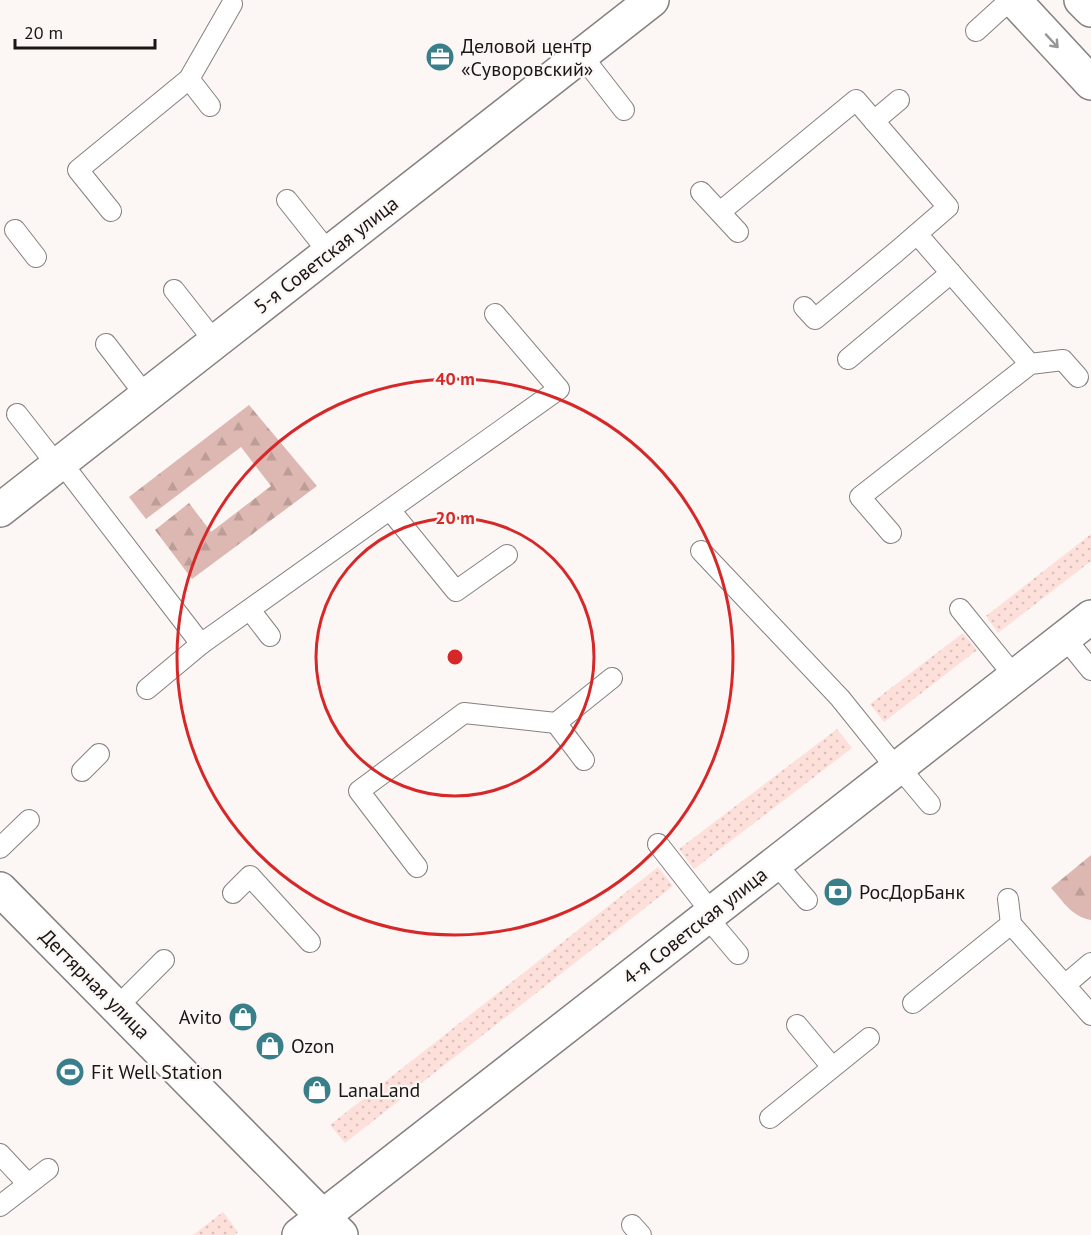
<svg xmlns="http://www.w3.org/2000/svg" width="1091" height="1235" font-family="'PT Sans',sans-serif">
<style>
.grass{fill:url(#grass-dots)}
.forest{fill:url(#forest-firs)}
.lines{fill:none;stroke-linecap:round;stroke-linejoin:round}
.service-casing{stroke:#868180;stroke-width:22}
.minor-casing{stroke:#868180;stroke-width:36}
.tertiary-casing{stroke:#868180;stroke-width:36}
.service{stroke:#fff;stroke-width:20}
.minor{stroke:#fff;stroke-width:33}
.tertiary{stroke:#fff;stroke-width:33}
.oneway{stroke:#989796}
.ring{fill:none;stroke:#d62828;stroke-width:3}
.labels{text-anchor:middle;stroke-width:4.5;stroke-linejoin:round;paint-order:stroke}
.poi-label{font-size:20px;fill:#191716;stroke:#fcf6f5;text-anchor:start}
.street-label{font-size:20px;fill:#191716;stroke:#fcf6f5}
.centre{fill:#d62828;stroke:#fcf6f5;stroke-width:3}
.ring-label{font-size:18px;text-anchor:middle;font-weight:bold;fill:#d62828;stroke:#fcf6f5;stroke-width:4.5;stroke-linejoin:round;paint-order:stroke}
</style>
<defs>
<pattern id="grass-dots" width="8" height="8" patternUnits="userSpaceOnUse" patternTransform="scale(1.5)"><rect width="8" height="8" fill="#fee0db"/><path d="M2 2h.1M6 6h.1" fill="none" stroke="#d9bfbb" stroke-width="1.8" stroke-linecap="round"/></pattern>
<pattern id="forest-firs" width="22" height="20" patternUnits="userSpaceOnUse" patternTransform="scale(1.5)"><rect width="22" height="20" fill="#ddb7b1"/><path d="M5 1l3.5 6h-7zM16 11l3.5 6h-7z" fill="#bd9d98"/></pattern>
</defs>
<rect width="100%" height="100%" fill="#fcf6f5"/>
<g class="grass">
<polygon points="1091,534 1091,561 998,633 986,616"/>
<polygon points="963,633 977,650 884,722 870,704"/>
<polygon points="837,729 852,748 694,869 679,849"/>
<polygon points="658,867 673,886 345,1143 330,1125"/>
<polygon points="223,1212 238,1232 235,1235 193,1235"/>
</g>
<g class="forest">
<polygon points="249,405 317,486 192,579 155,530 189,503 211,532 271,486 241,447 146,519 129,497"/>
<path d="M1091,855V920C1072,917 1063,901 1051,888Z"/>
</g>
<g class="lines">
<g class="service-casing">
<g id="service">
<polyline points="976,31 1010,0"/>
<polyline points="582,56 624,110"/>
<polyline points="189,79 210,106"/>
<polyline points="874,121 899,100"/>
<polyline points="701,192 738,232"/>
<polyline points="287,200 329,253"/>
<polyline points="111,211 78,170 189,79 232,4"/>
<polyline points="720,212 856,100 948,207 896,252 815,319 804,307"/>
<polyline points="15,230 36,257"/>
<polyline points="917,234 1030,364"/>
<polyline points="174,290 215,342"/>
<polyline points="106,344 146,396"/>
<polyline points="848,359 951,273"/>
<polyline points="17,414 57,465"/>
<polyline points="61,462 201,644 559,389 495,314"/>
<polyline points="390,510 456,591 507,555"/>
<polyline points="891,533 860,497 1030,364 1063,360 1078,377"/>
<polyline points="701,551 840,698 897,769"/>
<polyline points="960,609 1015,677"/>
<polyline points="250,610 270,636"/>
<polyline points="1065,638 1091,670"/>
<polyline points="147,689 201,644"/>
<polyline points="556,723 584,760"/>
<polyline points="899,767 930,804"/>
<polyline points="82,771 99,754"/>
<polyline points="658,844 712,913"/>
<polyline points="0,848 29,820"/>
<polyline points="776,864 807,900"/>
<polyline points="417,867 359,791 464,713 556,723 612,678"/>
<polyline points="233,893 250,876 310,942"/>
<polyline points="1008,899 1011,924"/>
<polyline points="707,917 738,954"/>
<polyline points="1065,985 1091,963"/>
<polyline points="913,1003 1011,924 1091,1015"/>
<polyline points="117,1007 164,960"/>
<polyline points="797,1025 832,1067"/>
<polyline points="770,1118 869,1038"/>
<polyline points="0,1154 28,1184"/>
<polyline points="0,1206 48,1169"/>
<polyline points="632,1225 641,1235"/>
</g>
</g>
<g class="minor-casing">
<g id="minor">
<polyline points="0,510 652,0"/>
<polyline points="0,889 341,1235"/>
<polyline points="299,1235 1091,617"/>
</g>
</g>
<g class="tertiary-casing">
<g id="tertiary">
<polyline points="1014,0 1091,83"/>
<polyline points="1081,0 1091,10"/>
</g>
</g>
<use href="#service" class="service"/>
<use href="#minor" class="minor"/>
<use href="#tertiary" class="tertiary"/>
</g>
<defs><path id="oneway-shaft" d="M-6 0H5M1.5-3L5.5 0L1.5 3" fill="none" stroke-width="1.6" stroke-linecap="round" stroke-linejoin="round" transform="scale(1.5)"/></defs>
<use class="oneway" href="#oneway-shaft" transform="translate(1052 41) rotate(47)"/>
<g class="ring">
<circle cx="455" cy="657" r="139"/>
<circle cx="455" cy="657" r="278"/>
</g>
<defs>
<g id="office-disc" transform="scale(1.5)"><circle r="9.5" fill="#397f8a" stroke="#fcf6f5"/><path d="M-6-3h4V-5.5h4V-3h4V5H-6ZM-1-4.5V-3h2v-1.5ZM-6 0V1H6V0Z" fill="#fff"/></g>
<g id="bank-disc" transform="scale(1.5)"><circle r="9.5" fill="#397f8a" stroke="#fcf6f5"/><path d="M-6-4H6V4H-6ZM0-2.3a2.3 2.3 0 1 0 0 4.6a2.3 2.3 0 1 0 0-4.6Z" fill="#fff"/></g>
<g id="shop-disc" transform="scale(1.5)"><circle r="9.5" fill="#397f8a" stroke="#fcf6f5"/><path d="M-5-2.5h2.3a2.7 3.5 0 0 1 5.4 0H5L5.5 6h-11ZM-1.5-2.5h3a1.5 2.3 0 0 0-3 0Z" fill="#fff"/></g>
<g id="stadium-disc" transform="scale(1.5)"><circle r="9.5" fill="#397f8a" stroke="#fcf6f5"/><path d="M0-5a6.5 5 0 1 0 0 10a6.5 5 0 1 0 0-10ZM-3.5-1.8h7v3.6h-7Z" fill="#fff"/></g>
</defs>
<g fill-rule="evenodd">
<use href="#office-disc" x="440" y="57"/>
<use href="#bank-disc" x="838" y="892"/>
<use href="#shop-disc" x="243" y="1017"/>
<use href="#shop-disc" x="270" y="1046"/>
<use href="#stadium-disc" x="70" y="1072"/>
<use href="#shop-disc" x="317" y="1090"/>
</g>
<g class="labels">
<g class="poi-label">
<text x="461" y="53">Деловой центр<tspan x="461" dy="23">«Суворовский»</tspan></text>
<text x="859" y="899">РосДорБанк</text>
<text x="222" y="1024" text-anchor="end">Avito</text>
<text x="291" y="1053">Ozon</text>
<text x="91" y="1079">Fit Well Station</text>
<text x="338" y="1097">LanaLand</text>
</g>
<g class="street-label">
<text transform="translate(326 255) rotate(-38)" y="7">5-я Советская улица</text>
<text transform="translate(695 926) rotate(-38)" y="7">4-я Советская улица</text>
<text transform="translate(95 984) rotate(45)" y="7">Дегтярная улица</text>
</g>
</g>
<circle cx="455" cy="657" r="9" class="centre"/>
<g class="ring-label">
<text x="455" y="385">40 m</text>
<text x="455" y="524">20 m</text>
</g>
<path d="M15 39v9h140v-9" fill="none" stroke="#191716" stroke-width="3"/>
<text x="24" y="39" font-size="18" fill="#191716" stroke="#fcf6f5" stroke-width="4.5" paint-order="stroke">20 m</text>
</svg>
